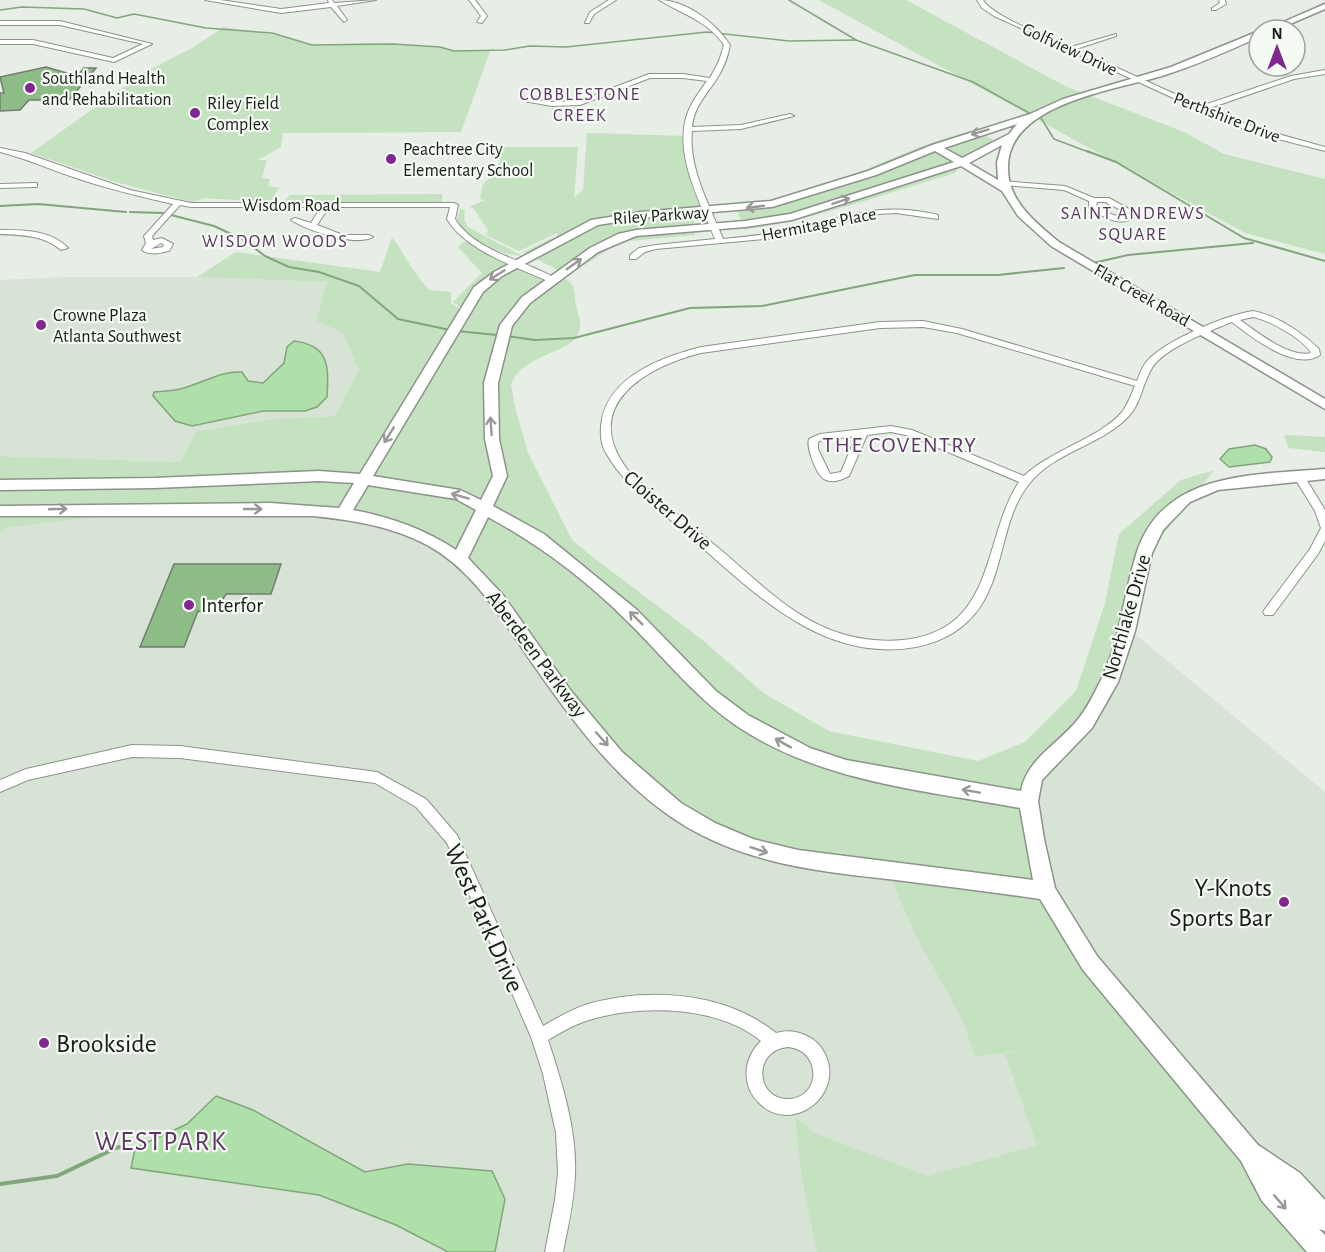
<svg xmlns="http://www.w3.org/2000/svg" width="1325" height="1252" font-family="'Alegreya Sans',sans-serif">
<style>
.built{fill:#d7e4d5}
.green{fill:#c4e2bf}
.water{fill:#b0e0a9;stroke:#83a57e;stroke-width:1.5}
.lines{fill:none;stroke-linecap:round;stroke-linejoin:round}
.stream-far2{stroke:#83a57e;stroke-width:1.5}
.stream-far1{stroke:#83a57e;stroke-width:2}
.stream{stroke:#83a57e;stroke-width:4}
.building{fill:#8ebc87;stroke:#747b73;stroke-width:1.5}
.street-casing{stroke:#8c938a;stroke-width:2}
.secondary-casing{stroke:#8c938a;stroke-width:3}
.street{fill:#fff;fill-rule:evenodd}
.secondary{fill:#fff;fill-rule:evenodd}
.oneway{stroke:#989997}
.poi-dot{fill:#822692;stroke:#f3fbf2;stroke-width:2}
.labels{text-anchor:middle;stroke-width:4.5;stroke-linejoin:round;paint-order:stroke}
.far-street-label{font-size:18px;fill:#191c18;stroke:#f3fbf2}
.far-poi-label{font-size:18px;fill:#191c18;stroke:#f3fbf2;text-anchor:start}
.far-neighbourhood-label{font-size:18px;letter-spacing:1.5px;fill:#603468;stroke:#f3fbf2}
.street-label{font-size:21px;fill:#191c18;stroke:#f3fbf2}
.poi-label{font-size:21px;fill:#191c18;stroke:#f3fbf2;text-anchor:start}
.neighbourhood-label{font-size:22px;letter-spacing:1.5px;fill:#603468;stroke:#f3fbf2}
.near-poi-label{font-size:26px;fill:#191c18;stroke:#f3fbf2;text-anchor:end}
.near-street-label{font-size:26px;fill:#191c18;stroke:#f3fbf2}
.near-neighbourhood-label{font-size:27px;letter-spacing:1.5px;fill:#603468;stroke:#f3fbf2}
</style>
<rect width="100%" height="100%" fill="#e6eee5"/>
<g class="built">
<polygon points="71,277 197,277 328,282 342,332 359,370 335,416 272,419 197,431 180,462 0,456 0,280"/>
<polygon points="158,509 301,509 385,521 460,558 547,672 1033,777 1111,676 1135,634 1325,792 1325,1252 0,1252 0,534 6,528"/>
</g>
<g class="green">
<polygon points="819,0 906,0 1065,86 1184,132 1224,154 1325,179 1325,254 1245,233"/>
<polygon points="224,27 287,37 312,45 366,43 440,47 454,51 490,51 461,132 283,133 281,147 258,160 267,160 262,178 270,179 268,186 279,188 270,202 205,198 192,202 119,183 31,153 145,72 192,48"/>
<path d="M976,130L995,141L961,163L955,173C885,194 816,219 744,230L735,203C748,202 763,202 776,200C846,185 907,145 976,130Z"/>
<polygon points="587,133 688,136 692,169 709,211 693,212 695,235 629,241 612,247 585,265 575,262 560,271 523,252 557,236 557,233 519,251 486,235 488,230 473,208 469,207 485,200 480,199 483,184 492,176 497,176 502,147 578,147 574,198 583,190"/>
<polygon points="442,194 442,202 281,204 290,195"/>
<path d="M460,209L465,210L464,220L468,227L523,256C500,255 467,240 457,219Z"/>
<path d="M392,237C405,255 414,274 429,290L451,292V303L466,313C481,295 519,246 543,280L530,302L563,278C576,283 574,292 576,305C577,312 581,319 580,327C577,355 526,350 511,384L515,407L528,453L572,540L594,558L700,638L765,694L829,731L978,761L1025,742L1076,691L1105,603L1119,534L1181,480L1214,470L1155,545L1135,634L1109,703L1033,777L1046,891L1319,1252H817L801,1172L795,1117L814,1133L928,1176L1037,1145L1005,1054L1044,1049L975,1056L963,1021L914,932L889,873L746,846L638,777L460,558L423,537L344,512L158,509L6,528L0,534V456L180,462L197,431L272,419L335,416L359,370L342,332L316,321L327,282L197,277L236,252L380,272Z"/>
<polygon points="463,242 470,242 506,262 504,268 464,310 453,302 482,273 458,247"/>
<polygon points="1287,435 1325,437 1325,452 1289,448 1284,437"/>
</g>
<g class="water">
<path d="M294,341C329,345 329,366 327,397L317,407L305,411H263L192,426L175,421L153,396L154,392C165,391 177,391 187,387C207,381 221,371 242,372L248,381L263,383L284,363L287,347Z"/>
<polygon points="1255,445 1266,449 1272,457 1270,462 1229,467 1220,459 1229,449"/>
<polygon points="216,1096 253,1110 365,1172 408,1164 492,1171 505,1199 495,1252 448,1252 396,1225 319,1195 131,1168 135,1148 187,1124"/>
</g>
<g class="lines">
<g class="stream-far2">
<polyline points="789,0 856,40 973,82 1031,114"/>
<polyline points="0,10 22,7 84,9 117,18 134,14 206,28 272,33 312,45 393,44 440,47 454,51 505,50 530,46 566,47 707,32 789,41 856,40"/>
<polyline points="1041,118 1054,139 1091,153"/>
</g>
<g class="stream-far1">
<polyline points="1087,151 1116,162 1244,238 1325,261"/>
<polyline points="0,206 38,204 126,212"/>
<polyline points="130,212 163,213"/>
<polyline points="171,215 214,226 244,240 265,256 289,267 319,272 359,286 398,319 450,330"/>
<polyline points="1093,263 1128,255 1253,243"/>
<polyline points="457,331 497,335"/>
<polyline points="507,336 535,340 574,338 690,308 762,306 915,275 998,275 1064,268"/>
</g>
<polyline class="stream" points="0,1184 57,1176 118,1147 138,1150"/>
</g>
<g class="building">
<polygon points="46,67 77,76 84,68 96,68 69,100 29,100 20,110 0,111 0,93 4,93 0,77"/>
<polygon points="174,564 281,564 271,594 226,594 216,610 209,608 205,613 198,611 184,647 140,647"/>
</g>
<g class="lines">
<g class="street-casing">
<g id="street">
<polygon points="205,0 220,0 281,9 329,3 328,0 332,0 334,3 376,0 337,6 347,20 344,22 331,7 281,13"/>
<polygon points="469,0 475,0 487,16 482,23 477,22 481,16"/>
<polygon points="609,0 616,0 594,14 589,23 585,23 590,12"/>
<path d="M659,0C686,0 716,23 730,45C728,57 722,71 716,80C706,95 694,107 692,127L741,125L790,114L794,116L741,129L692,131C688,168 710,206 723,239C746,237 769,234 792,230C849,217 877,201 938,215V219L896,213L879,214L775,238L656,249L645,252L636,259H630V255L639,248L656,245L715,239C701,203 675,158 686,118C690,104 699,92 707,81L683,78H650L580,105L552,106L524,101L527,99L552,102L579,101L649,74H683L710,78L719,61L724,45C708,21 682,14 659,0Z"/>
<path d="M977,0H983C993,17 1051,38 1071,47L1116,34V36L1076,49L1201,106L1291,76L1325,70V74L1294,79L1207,109L1257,128L1325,147V151L1251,132L1217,118L994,16L982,8Z"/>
<polygon points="1219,0 1225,0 1226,4 1216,10 1212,10 1212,8 1220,3"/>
<polygon points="0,21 60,21 152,44 114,62 33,44 0,44 0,40 33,40 113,58 143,44 60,25 0,25"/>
<path d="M0,148L25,153L130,190L191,203H454L458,205L455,219C470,244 506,256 532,267C540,271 550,274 557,280L550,282C517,267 466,251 447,219L450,207H329L317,225L343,235H369L373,237C356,247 306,230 291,220L295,218L311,223L321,207H191L180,205L152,236L153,240L162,238L173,244L169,251C159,253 150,256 142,250L146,243L144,236L173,204C138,196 104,188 70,176C47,168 24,158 0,152ZM161,243L164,245L163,247L151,249Z"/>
<path d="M1001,181L1065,186L1094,198H1109L1138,214C1123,230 1104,217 1089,208V201L1064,190L1004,185H1001ZM1097,202H1105L1129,214C1118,221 1106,211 1096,205Z"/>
<polygon points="37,183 37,187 34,187 0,188 0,184"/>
<path d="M0,230C24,230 51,230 68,248L61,250C43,235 22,235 0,234Z"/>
<path d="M1253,311C1278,316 1301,332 1319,349L1320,355C1296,372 1251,337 1232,322C1210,331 1164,348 1152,368C1142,384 1141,405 1127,418C1099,446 1054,452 1029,484C1001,519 1005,570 980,607C965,629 942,642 916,647C816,665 744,582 674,523C649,502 622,482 606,453C600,443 600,430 602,419C611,375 663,357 701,347L880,322L923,321L962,329L1137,381C1140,372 1144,363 1151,357C1172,338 1226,315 1253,311ZM1253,317C1269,320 1304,339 1311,353C1289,358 1257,332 1240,320ZM923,327L957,333L1135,386C1131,395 1128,404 1122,412C1100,438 1051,450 1024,476L912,430L891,426L820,434L809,439C806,447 817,478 826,480C834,483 841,480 849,476L867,435L891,432L910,436L1019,482C990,525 993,592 951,623C922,644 879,644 846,635C795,622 756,579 716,546C695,529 674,512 654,494C645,486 634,479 627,469C580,406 645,367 701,353L880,328ZM856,436L841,472L830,474L818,449V442L822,440Z"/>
<polygon points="1299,473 1303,474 1325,510 1325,541 1318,554 1273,615 1265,615 1263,612 1265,609 1310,549 1321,528 1315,511 1294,477"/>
<path d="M132,745L180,746L377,772L426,799L457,835L543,1026C557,1018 572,1009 588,1004C650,987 725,992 776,1033C787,1030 797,1031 807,1036C816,1040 822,1047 826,1056C843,1097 791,1135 759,1103C741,1086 743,1058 761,1041C717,1005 638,1004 586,1021C573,1025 560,1033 548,1040C562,1083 577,1129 575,1175C574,1201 568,1227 563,1252H545L555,1200L558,1173L556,1133L543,1074L531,1037L447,843L416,807L375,783L180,758L132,757L28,780L0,792V780L26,769ZM788,1047C821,1050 822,1096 790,1099C755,1101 752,1050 788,1047Z"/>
</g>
</g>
<g class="secondary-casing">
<g id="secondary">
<polygon points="1325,4 1325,9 1276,30 1265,30"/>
<path d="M1259,31V37C1228,51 1197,65 1165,75C1117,90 1006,103 1008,169C1008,201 1036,223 1059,242L1325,399V409L1051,246L1018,216L1002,191L961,166L792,220L745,227L636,236L598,252L530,303L512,326L498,383L499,439L507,476L493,506L544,534L637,610L716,691L748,715L810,748L846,760L1021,791C1027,758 1060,743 1079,718C1087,708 1094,694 1100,682C1120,642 1123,597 1136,555C1161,471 1254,475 1325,469V479L1218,490L1190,502L1163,530L1152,553L1135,631L1118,682L1092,728L1042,780L1038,801L1044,839L1055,888L1097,956L1258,1145L1300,1173L1325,1200V1231L1319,1229L1325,1235V1252H1307L1262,1201L1241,1161L1083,970L1040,899C992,892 944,886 896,880C815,871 735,863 667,814C614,776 574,723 537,670C505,625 477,572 427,545C391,526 352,520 313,516H0V506L270,503L339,508L354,483L319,481L154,488L0,490V480L154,478L319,471L360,474L474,287L494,272L591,220L641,212L771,201L868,171L932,145L1030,114L1063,99L1171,67ZM1017,124L1009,134L962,158L944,148ZM1002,145L997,162L998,180L969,163ZM935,151L954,162L790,214L745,221L636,230L618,234L590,248L522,297L500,325L484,383L485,439L493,476L481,500L460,490L373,476L483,292L502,276L598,225L641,218L772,207L876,175ZM368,485L456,499L476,510L456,550C425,529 390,517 353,510ZM488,517C538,544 585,579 626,620C662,655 693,695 734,724C818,782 923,790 1020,808L1033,880L798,850L753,839L715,823L681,803L622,752L571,691L503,595L468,558Z"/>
</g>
</g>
<use href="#street" class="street"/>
<use href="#secondary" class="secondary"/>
</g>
<defs><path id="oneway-shaft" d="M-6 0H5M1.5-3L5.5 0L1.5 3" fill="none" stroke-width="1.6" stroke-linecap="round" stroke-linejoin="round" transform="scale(1.5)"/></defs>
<g class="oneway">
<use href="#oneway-shaft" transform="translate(980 132) rotate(163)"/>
<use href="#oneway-shaft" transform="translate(841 201) rotate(-18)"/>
<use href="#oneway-shaft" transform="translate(755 207) rotate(172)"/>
<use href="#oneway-shaft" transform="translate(574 264) rotate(-35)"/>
<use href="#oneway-shaft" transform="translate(497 275) rotate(148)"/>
<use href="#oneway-shaft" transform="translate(491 426) rotate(-94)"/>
<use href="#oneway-shaft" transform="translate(389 435) rotate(122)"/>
<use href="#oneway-shaft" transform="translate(460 496) rotate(-163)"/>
<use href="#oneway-shaft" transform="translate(58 509) rotate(-2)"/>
<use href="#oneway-shaft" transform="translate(253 509)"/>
<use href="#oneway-shaft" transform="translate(636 618) rotate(-135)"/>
<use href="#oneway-shaft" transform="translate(602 739) rotate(48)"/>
<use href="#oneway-shaft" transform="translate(783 743) rotate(-151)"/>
<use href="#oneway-shaft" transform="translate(971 791) rotate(-170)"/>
<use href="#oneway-shaft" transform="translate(759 850) rotate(18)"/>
<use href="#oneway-shaft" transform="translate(1280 1202) rotate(49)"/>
</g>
<g class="poi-dot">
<circle cx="30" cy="88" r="6"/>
<circle cx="195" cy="113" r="6"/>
<circle cx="391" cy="159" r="6"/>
<circle cx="41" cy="325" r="6"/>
<circle cx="189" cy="605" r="6"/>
<circle cx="1284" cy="902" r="6"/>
<circle cx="44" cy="1043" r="6"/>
</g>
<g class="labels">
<g class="far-street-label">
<text transform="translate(1070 49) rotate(25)" y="6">Golfview Drive</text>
<text transform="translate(1227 117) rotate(21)" y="6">Perthshire Drive</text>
<text x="291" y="211">Wisdom Road</text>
<text transform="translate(661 215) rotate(-4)" y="6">Riley Parkway</text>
<text transform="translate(819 224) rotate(-11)" y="6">Hermitage Place</text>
<text transform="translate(1142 295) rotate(30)" y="6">Flat Creek Road</text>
</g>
<g class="far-poi-label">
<text x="42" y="84">Southland Health<tspan x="42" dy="21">and Rehabilitation</tspan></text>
<text x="207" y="109">Riley Field<tspan x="207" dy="21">Complex</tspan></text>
<text x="403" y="155">Peachtree City<tspan x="403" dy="21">Elementary School</tspan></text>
<text x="53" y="321">Crowne Plaza<tspan x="53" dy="21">Atlanta Southwest</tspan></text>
</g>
<g class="far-neighbourhood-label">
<text x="580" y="100">COBBLESTONE<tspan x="580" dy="21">CREEK</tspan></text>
<text x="1133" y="219">SAINT ANDREWS<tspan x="1133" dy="21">SQUARE</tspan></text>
<text x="275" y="247">WISDOM WOODS</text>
</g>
<g class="street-label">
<text transform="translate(668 510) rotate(41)" y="7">Cloister Drive</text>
<text transform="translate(1126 617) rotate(-74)" y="7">Northlake Drive</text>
<text transform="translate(537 654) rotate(53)" y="7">Aberdeen Parkway</text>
</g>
<g class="poi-label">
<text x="201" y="612">Interfor</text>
</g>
<g class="neighbourhood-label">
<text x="900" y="452">THE COVENTRY</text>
</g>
<g class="near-poi-label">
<text x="1272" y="896">Y-Knots<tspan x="1272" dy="30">Sports Bar</tspan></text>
<text x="56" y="1052" text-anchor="start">Brookside</text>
</g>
<g class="near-street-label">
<text transform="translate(485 918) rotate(66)" y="9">West Park Drive</text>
</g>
<g class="near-neighbourhood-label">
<text x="161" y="1150">WESTPARK</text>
</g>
</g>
<g transform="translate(1277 48)"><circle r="28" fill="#f3fbf2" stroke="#9ca29b" stroke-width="1.5"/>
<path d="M0-4.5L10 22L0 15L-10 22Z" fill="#822692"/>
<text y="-9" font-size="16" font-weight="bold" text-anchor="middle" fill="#191c18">N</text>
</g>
</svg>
